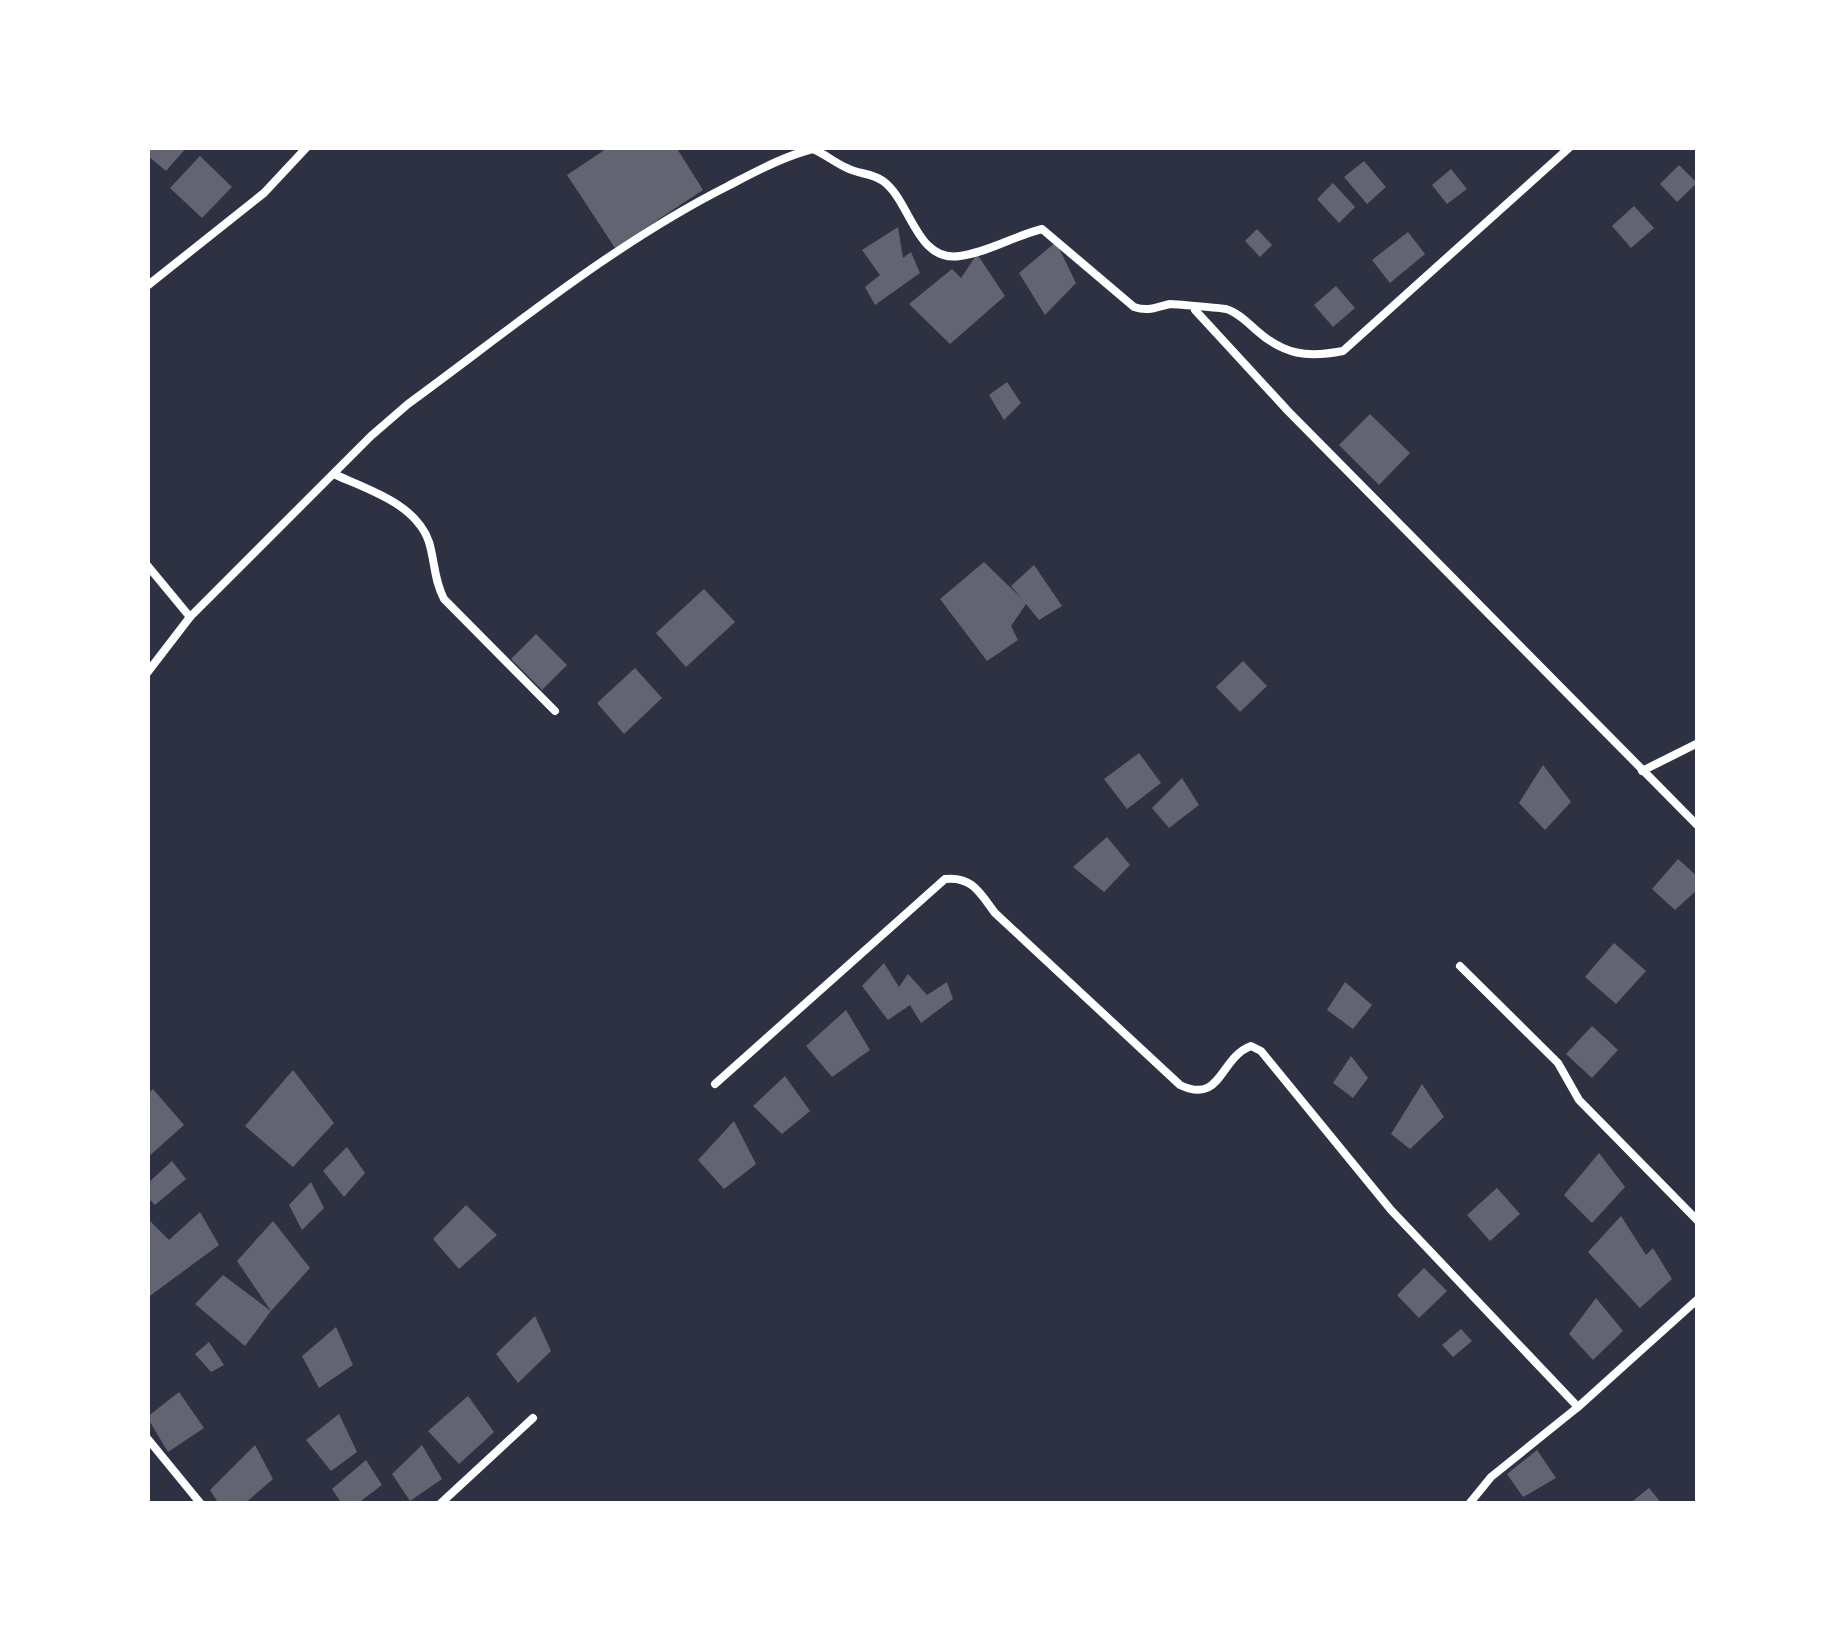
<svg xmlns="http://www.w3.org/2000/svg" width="1845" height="1651" font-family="Manrope,sans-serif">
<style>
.building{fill:#626471}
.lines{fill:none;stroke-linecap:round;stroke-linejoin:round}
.minor{stroke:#fff;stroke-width:8}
</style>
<rect width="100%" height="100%" fill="#2d3142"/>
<g class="building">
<polygon points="147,147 187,147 166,171 147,155"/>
<polygon points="609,147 676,147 703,190 615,248 567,175"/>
<polygon points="200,156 232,187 202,218 170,188"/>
<polygon points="1364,161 1386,187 1367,204 1344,177"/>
<polygon points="1679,165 1697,183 1677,202 1660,184"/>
<polygon points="1451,169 1467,189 1447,204 1432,185"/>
<polygon points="1333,183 1355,207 1339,223 1317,199"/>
<polygon points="1634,206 1654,228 1631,248 1612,226"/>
<polygon points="898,227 903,258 911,252 920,273 875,305 865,287 880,275 862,250"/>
<polygon points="1257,229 1272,245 1260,257 1245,241"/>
<polygon points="1408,232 1425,254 1390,283 1372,260"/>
<polygon points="1056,242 1076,283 1045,315 1019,273"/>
<polygon points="977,254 1005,296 950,344 909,304 952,269 961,278"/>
<polygon points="1336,286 1355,308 1333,327 1314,305"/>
<polygon points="1007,382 1021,403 1004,420 989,395"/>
<polygon points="1370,414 1410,453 1379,485 1339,445"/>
<polygon points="984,562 1021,598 1011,586 1034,565 1062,606 1039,620 1026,604 1011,626 1018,640 987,661 940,599"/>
<polygon points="704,589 735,622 686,667 656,633"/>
<polygon points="536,634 567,665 542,690 511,659"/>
<polygon points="1243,661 1267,686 1240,712 1216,687"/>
<polygon points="635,668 662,698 624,734 597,703"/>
<polygon points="1139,753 1161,783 1127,809 1104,779"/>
<polygon points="1543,765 1571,802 1545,830 1519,803"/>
<polygon points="1182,778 1199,805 1169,828 1152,808"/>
<polygon points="1107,837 1130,865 1104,892 1073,867"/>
<polygon points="1678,859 1698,877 1698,889 1675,910 1652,889"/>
<polygon points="1614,943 1646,971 1616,1004 1585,977"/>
<polygon points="884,963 899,987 908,974 927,995 947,982 953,999 921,1023 910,1005 888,1020 862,986"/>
<polygon points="1345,982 1372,1005 1353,1029 1327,1010"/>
<polygon points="846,1010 870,1050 832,1077 806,1046"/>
<polygon points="1592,1026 1618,1050 1592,1078 1566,1054"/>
<polygon points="1351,1056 1368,1078 1353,1098 1333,1083"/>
<polygon points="293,1070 334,1123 293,1167 245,1126"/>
<polygon points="785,1076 810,1111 782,1134 753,1106"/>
<polygon points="1422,1084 1444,1117 1410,1149 1391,1134"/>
<polygon points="153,1089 184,1125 147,1158 147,1094"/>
<polygon points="734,1121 756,1164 724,1189 698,1160"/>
<polygon points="347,1147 365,1173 344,1197 323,1171"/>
<polygon points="1599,1153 1625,1187 1592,1223 1564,1195"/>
<polygon points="172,1161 186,1179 155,1205 147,1197 147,1184"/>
<polygon points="311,1182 324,1208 302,1230 289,1205"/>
<polygon points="1497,1188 1520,1214 1490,1241 1467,1215"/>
<polygon points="466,1205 497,1235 459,1269 433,1239"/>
<polygon points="200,1212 219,1245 147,1298 147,1218 169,1240"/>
<polygon points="1621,1216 1646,1255 1653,1248 1672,1279 1640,1308 1588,1252"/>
<polygon points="273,1221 310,1268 271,1311 237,1261"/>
<polygon points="1424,1268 1447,1291 1419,1318 1397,1295"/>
<polygon points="223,1275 271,1311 245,1346 195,1304"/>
<polygon points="1596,1298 1623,1331 1593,1360 1569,1334"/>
<polygon points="535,1316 551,1351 518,1383 496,1354"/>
<polygon points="336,1327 353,1365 319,1388 302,1356"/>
<polygon points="1461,1329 1472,1341 1453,1357 1442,1345"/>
<polygon points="209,1342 224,1365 211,1372 195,1354"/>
<polygon points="179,1392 204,1428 168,1452 147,1417"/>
<polygon points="468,1396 494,1432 459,1464 428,1431"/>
<polygon points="339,1414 357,1452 331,1471 306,1440"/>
<polygon points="255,1445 273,1479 244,1504 219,1504 210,1490"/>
<polygon points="422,1445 442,1479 410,1501 392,1474"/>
<polygon points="1537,1450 1556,1478 1523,1497 1507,1474"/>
<polygon points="366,1460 382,1485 357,1504 342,1504 332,1489"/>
<polygon points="1649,1488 1662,1504 1629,1504"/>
</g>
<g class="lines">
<g class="minor">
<polyline points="147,286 264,193 307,147"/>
<polyline points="1195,310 1288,411 1698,826"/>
<path d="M336,475C369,490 416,504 429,542C435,562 434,580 444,599L555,711"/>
<polyline points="147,565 190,617"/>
<path d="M147,673L190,617L371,436L408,404C512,328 613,244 728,186C755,172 784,156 813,149C825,154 835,163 847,168C858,174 872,173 883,181C911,201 916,263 960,256C989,252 1014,236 1042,229L1134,307C1149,312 1156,307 1170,304C1173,304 1221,308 1226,309C1237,312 1247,322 1256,330C1284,355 1307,358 1343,351L1570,147"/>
<polyline points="1642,771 1698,743"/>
<polyline points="1460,966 1558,1063 1579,1100 1698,1221"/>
<path d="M715,1084L945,879C972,876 980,893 995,913L1180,1085C1222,1105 1219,1058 1251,1046L1261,1051L1391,1210L1578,1407"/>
<polyline points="147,1438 201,1504"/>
<polyline points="440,1504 533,1418"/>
<polyline points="1469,1504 1491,1477 1578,1407 1698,1299"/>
</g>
</g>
<rect width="1845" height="1651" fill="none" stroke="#ffffff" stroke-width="300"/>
</svg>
